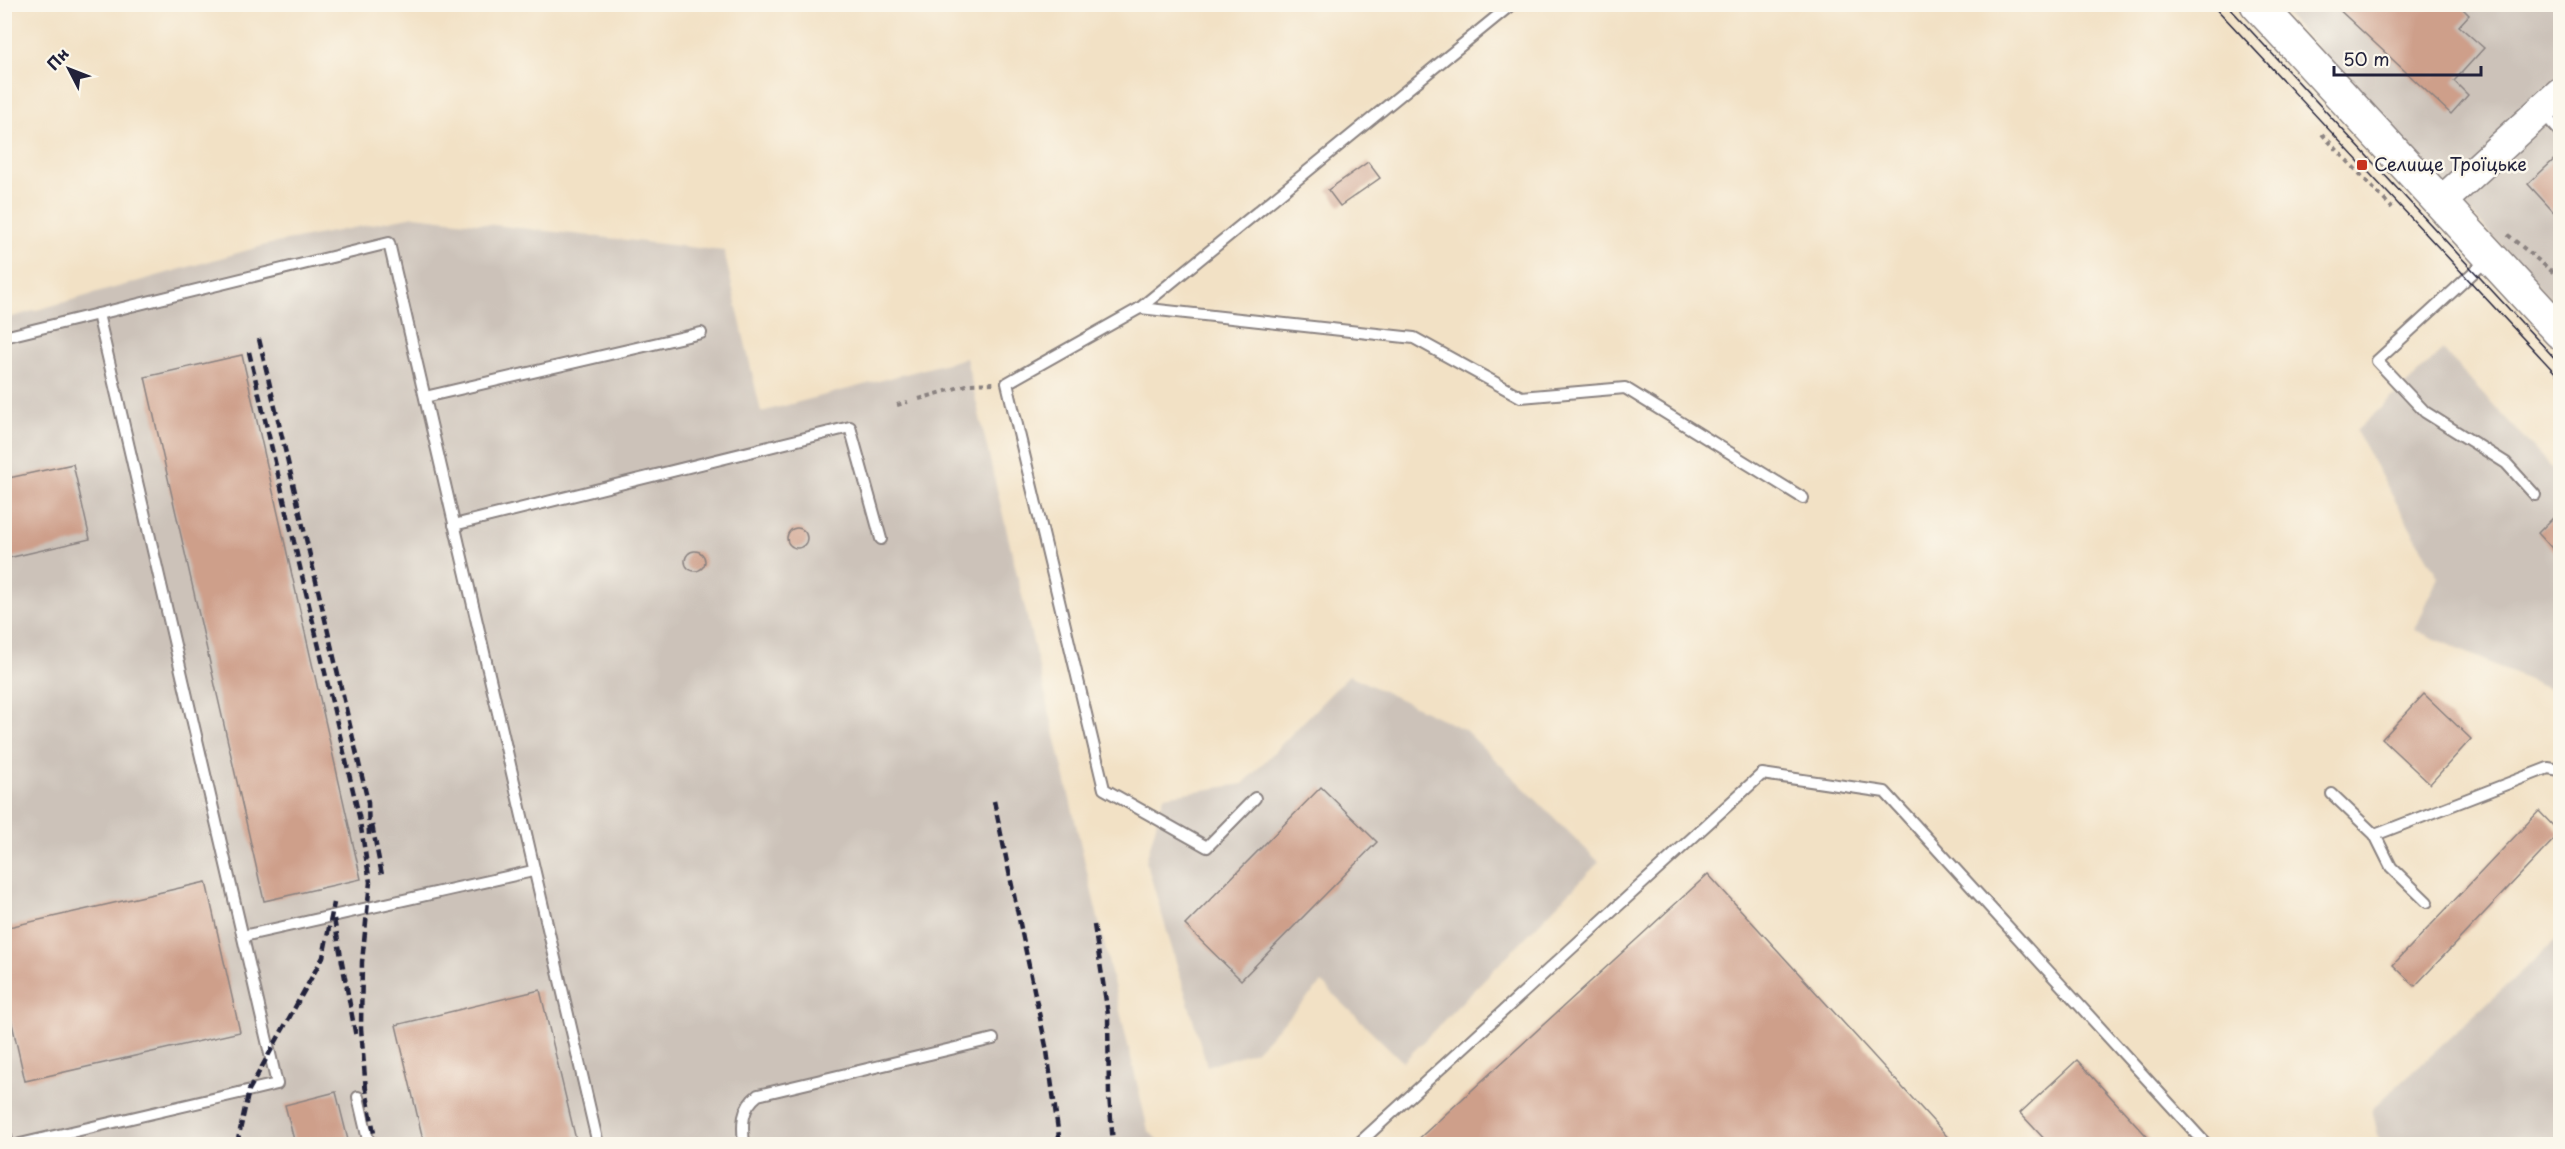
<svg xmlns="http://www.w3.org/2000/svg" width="2565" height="1149" font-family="'Playpen Sans',sans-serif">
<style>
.industrial{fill:#ccc2b9}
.building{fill:#ce9f8a}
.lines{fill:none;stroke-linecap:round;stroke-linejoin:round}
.lane-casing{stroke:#8a8280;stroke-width:14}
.secondary-casing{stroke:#8a8280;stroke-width:33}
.primary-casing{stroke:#8a8280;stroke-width:36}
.path{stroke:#8a8280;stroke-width:4;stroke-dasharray:4.5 4.5;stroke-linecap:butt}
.lane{stroke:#fff;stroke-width:10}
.secondary{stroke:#fff;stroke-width:30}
.primary{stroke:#fff;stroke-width:33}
.tram{stroke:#22223b;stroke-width:1.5}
.rail{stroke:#22223b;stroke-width:4.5;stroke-dasharray:9 4.5;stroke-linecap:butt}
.poi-dot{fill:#c8321e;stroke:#fbf7ec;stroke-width:2}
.labels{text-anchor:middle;stroke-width:5;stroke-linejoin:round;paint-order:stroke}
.poi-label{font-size:18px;fill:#22223b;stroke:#fbf7ec;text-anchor:start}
</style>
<rect width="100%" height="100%" fill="#fbf7ec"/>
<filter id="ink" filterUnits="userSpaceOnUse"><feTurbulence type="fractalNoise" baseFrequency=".0167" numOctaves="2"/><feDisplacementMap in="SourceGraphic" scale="12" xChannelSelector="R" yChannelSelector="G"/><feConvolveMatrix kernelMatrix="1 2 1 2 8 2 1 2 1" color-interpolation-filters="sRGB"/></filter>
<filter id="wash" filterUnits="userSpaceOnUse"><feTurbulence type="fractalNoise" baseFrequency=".008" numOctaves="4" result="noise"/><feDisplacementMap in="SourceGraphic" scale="24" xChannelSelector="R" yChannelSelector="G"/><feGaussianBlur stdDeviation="1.35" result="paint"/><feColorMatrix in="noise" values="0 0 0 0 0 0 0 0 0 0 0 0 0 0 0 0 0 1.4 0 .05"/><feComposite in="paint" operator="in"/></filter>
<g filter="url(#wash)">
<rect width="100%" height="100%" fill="#f2e1c5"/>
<g class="industrial">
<polygon points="2277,5 2560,5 2560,309"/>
<polygon points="414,216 724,251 761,412 966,358 1148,1130 1161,1144 5,1144 5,319 266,245"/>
<polygon points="2443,350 2560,477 2560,694 2415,630 2438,577 2356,431"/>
<polygon points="1349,675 1465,730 1599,862 1403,1062 1322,983 1255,1051 1207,1066 1146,861 1164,796 1243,784"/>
<polygon points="2560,936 2560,1144 2380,1144 2372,1109"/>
</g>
<g id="blocks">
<g class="building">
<polygon points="2333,4 2458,4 2469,15 2459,26 2484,48 2454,81 2468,95 2451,114"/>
<polygon points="2560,154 2560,219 2528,184"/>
<polygon points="1368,162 1380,178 1340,206 1328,190"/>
<polygon points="242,355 361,879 264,901 145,377"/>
<polygon points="73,464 90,539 4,559 4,479"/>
<polygon points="2560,511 2560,557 2538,533"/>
<circle cx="797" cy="538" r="10"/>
<circle cx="695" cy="561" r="10"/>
<polygon points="2424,694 2471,739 2430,784 2382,739"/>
<polygon points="1321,787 1377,842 1241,980 1185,925"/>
<polygon points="2539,811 2560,833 2415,986 2393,965"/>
<polygon points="1708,874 1954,1144 1413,1144"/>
<polygon points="206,882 240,1032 25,1081 4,988 4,928"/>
<polygon points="540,990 577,1144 424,1144 396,1025"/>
<polygon points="2077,1060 2154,1144 2049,1144 2020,1113"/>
<polygon points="336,1092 349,1144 295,1144 285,1105"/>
</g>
</g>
</g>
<g filter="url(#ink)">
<use href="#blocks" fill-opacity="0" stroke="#8a8280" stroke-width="1.5"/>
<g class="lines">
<g class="lane-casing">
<g id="lane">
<polyline points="2541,111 2560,132"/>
<polyline points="2488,259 2377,361 2425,412 2506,463 2535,495"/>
<polyline points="1140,308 1414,338 1521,397 1625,388 1803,498"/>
<polyline points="4,337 389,243 598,1144"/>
<polyline points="425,397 701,333"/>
<polyline points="454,525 850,427 881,539"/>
<polyline points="2332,794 2375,835 2391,867 2427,902"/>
<polyline points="1255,798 1207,847 1104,789 1007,383 1140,308 1512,4"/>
<polyline points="2375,835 2548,768 2560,770"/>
<polyline points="243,936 533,871"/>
<polyline points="358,1097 369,1144"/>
<polyline points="4,1130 8,1144"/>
<polyline points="20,1144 277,1084 98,314"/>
<path d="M744,1144C742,1125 741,1108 758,1095L993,1039"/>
<polyline points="1358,1144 1762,774 1885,792 2206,1144"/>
</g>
</g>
<g class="secondary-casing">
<polyline id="secondary" points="2441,202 2560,93"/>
</g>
<g class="primary-casing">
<polyline id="primary" points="2257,4 2560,332"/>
</g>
<g class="path">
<polyline points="2322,134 2392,208"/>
<polyline points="2508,235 2560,278"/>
<polyline points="919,399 970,384 994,383"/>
<polyline points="897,405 908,402"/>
</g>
<use href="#lane" class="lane"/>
<use href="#secondary" class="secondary"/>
<use href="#primary" class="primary"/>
<g class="tram">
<polyline points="2212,4 2560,378"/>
<polyline points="2226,4 2560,364"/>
</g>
<g class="rail">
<polyline points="259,339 368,802 369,837"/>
<polyline points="249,352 359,816 370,882 362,962 361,1028 366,1091"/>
<polyline points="994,801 1047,1051 1060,1144"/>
<polyline points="372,825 382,875"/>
<polyline points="334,919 356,1037"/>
<polyline points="1094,925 1108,1014 1109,1094 1113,1144"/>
<polyline points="365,1084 376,1144"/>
<polyline points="237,1144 249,1090 323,957 334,903"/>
</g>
</g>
</g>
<rect class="poi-dot" x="2356" y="159" width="12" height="12" rx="3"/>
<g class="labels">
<g class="poi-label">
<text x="2374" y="171">Селище Троїцьке</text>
</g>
</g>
<rect width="2565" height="1149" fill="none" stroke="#fbf7ec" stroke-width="24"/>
<g transform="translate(69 69) rotate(312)" stroke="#fbf7ec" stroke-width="4.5" paint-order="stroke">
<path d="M0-4.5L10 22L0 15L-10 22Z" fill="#22223b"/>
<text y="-9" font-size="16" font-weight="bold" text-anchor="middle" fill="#22223b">Пн</text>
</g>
<path d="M2334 66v9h147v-9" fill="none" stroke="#22223b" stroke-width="3"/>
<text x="2343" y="66" font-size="18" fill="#22223b" stroke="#fbf7ec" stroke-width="4.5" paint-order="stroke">50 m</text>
</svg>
